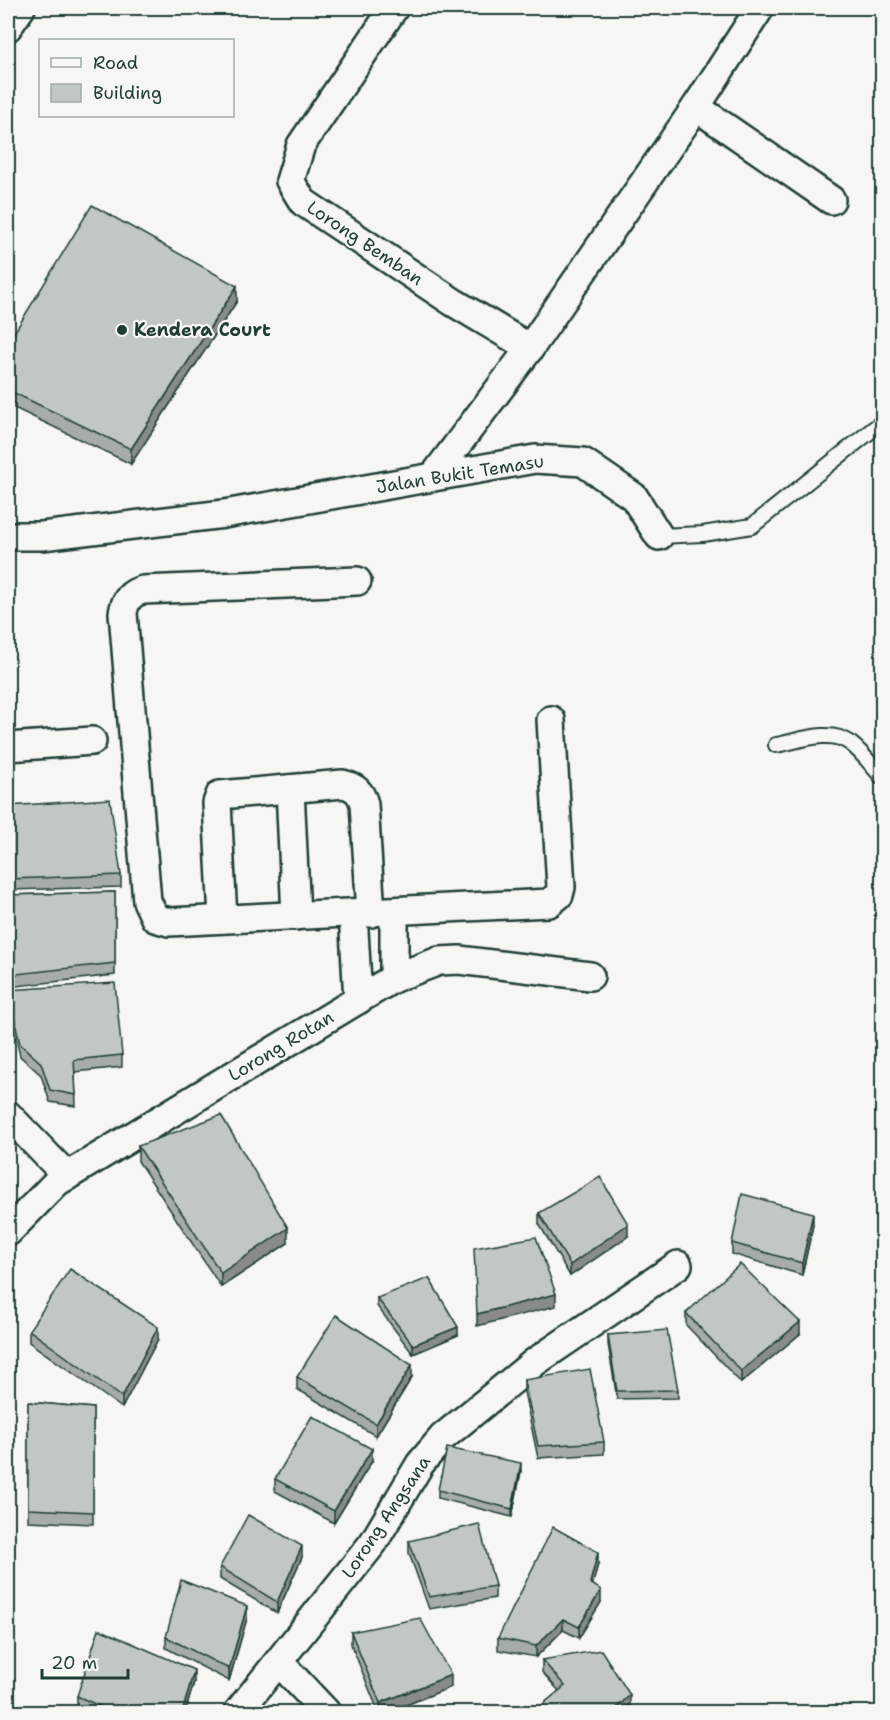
<svg xmlns="http://www.w3.org/2000/svg" width="890" height="1720" font-family="'Shantell Sans',sans-serif">
<style>
.lines{fill:none;stroke-linecap:round;stroke-linejoin:round}
.service-casing{stroke:#1f3d34;stroke-width:18}
.minor-casing{stroke:#1f3d34;stroke-width:32}
.service{stroke:#f6f6f2;stroke-width:14}
.minor{stroke:#f6f6f2;stroke-width:27}
.wall{fill:#a6aca8;stroke:#1f3d34;stroke-width:1.5}
.shaded-wall{fill:#878c88;stroke:#1f3d34;stroke-width:1.5}
.building{fill:#c1c8c3;stroke:#1f3d34;stroke-width:1.5}
.poi-dot{fill:#1f3d34;stroke:#f6f6f2;stroke-width:2}
.labels{text-anchor:middle;stroke-width:4.5;stroke-linejoin:round;paint-order:stroke}
.street-label{font-size:18px;fill:#1f3d34;stroke:#f6f6f2}
.poi-label{font-size:18px;font-weight:bold;fill:#1f3d34;stroke:#f6f6f2;text-anchor:start}
</style>
<rect width="100%" height="100%" fill="#f6f6f2"/>
<filter id="ink" filterUnits="userSpaceOnUse"><feTurbulence type="fractalNoise" baseFrequency=".0167" numOctaves="2"/><feDisplacementMap in="SourceGraphic" scale="12" xChannelSelector="R" yChannelSelector="G"/><feConvolveMatrix kernelMatrix="1 2 1 2 8 2 1 2 1" color-interpolation-filters="sRGB"/></filter>
<g filter="url(#ink)">
<g class="lines">
<g class="service-casing">
<g id="service">
<polyline points="659,536 703,534 752,526 882,422"/>
<path d="M776,745C799,741 829,728 850,743C862,752 872,766 882,777"/>
</g>
</g>
<g class="minor-casing">
<g id="minor">
<polyline points="394,8 301,145 290,181 303,202 453,302 530,348"/>
<polyline points="8,27 21,8"/>
<polyline points="696,107 831,200"/>
<polyline points="433,477 530,348 696,107 760,8"/>
<polyline points="8,536 42,536 224,514 535,459 583,462 634,497 659,536"/>
<path d="M357,581L143,590C130,593 125,600 123,613L147,901L155,918L169,922L549,903L559,895L561,887L551,720"/>
<polyline points="8,747 92,741"/>
<polyline points="290,789 296,916"/>
<polyline points="394,912 394,978"/>
<polyline points="353,913 358,1000"/>
<path d="M223,919L217,803L220,795L343,784C355,787 361,792 364,804L371,913"/>
<polyline points="8,1115 67,1176"/>
<polyline points="8,1232 57,1182 394,978 439,961 459,960 590,976"/>
<polyline points="279,1662 326,1712"/>
<polyline points="238,1712 373,1543 420,1464 443,1437 535,1362 678,1265"/>
</g>
</g>
<use href="#service" class="service"/>
<use href="#minor" class="minor"/>
</g>
<g class="wall">
<polygon points="237,301 131,464 8,405 8,343"/>
<polygon points="8,806 121,875 121,887 8,890"/>
<polygon points="115,892 115,975 8,987 8,895"/>
<polygon points="8,990 122,1055 122,1067 75,1072 76,1106 50,1102 41,1075 20,1056 8,1002"/>
<polygon points="138,1146 288,1243 221,1287 138,1161"/>
<polygon points="539,1213 628,1236 570,1276 539,1224"/>
<polygon points="813,1225 802,1275 732,1254 732,1243"/>
<polygon points="377,1298 458,1335 413,1354 377,1306"/>
<polygon points="686,1313 800,1334 741,1383 686,1325"/>
<polygon points="29,1330 158,1339 122,1408 29,1342"/>
<polygon points="608,1335 678,1390 678,1398 617,1399 608,1344"/>
<polygon points="297,1377 412,1377 376,1436 297,1389"/>
<polygon points="524,1380 604,1442 604,1454 538,1458 524,1392"/>
<polygon points="28,1402 93,1408 93,1524 28,1521"/>
<polygon points="372,1461 334,1523 275,1491 275,1479"/>
<polygon points="521,1471 512,1517 438,1498 438,1490"/>
<polygon points="409,1541 495,1586 495,1598 429,1609 409,1553"/>
<polygon points="302,1557 277,1613 220,1579 220,1567"/>
<polygon points="598,1564 592,1585 601,1602 579,1638 563,1630 536,1657 498,1650 498,1638"/>
<polygon points="247,1618 229,1681 166,1648 166,1637"/>
<polygon points="351,1632 451,1687 386,1713 379,1713 351,1644"/>
<polygon points="542,1660 630,1707 624,1713 536,1713 536,1710 559,1691 542,1672"/>
<polygon points="194,1682 185,1713 88,1713 77,1708 77,1696"/>
</g>
<g class="shaded-wall">
<polygon points="237,286 237,301 131,464 131,449"/>
<polygon points="813,1213 813,1225 802,1275 802,1263"/>
<polygon points="628,1224 628,1236 570,1276 570,1265"/>
<polygon points="288,1228 288,1243 221,1287 221,1273"/>
<polygon points="556,1294 556,1306 477,1326 477,1314"/>
<polygon points="800,1322 800,1334 741,1383 741,1371"/>
<polygon points="158,1327 158,1339 122,1408 122,1397"/>
<polygon points="458,1327 458,1335 413,1354 413,1345"/>
<polygon points="412,1365 412,1377 376,1436 376,1424"/>
<polygon points="372,1449 372,1461 334,1523 334,1511"/>
<polygon points="521,1463 521,1471 512,1517 512,1509"/>
<polygon points="302,1546 302,1557 277,1613 277,1602"/>
<polygon points="598,1552 598,1564 590,1595 590,1583"/>
<polygon points="601,1590 601,1602 579,1638 579,1627"/>
<polygon points="247,1606 247,1618 229,1681 229,1669"/>
<polygon points="563,1619 563,1630 536,1657 536,1646"/>
<polygon points="194,1670 194,1682 185,1713 182,1713"/>
<polygon points="451,1675 451,1687 386,1713 380,1713 380,1703"/>
<polygon points="630,1695 630,1707 624,1713 611,1713"/>
</g>
<g class="building">
<polygon points="92,205 237,286 131,449 8,390 8,343"/>
<polygon points="110,799 121,875 8,879 8,806"/>
<polygon points="115,892 115,963 8,975 8,895"/>
<polygon points="115,983 122,1055 74,1060 76,1095 50,1090 41,1063 20,1044 8,990"/>
<polygon points="221,1115 288,1228 221,1273 138,1146"/>
<polygon points="600,1177 628,1224 570,1265 539,1213"/>
<polygon points="742,1194 813,1213 802,1263 732,1243"/>
<polygon points="536,1237 556,1294 477,1314 474,1248"/>
<polygon points="740,1264 800,1322 741,1371 686,1313"/>
<polygon points="70,1269 158,1327 122,1397 29,1330"/>
<polygon points="429,1278 458,1327 413,1345 377,1298"/>
<polygon points="336,1315 412,1365 376,1424 297,1377"/>
<polygon points="667,1330 678,1390 617,1391 608,1335"/>
<polygon points="590,1369 604,1442 538,1446 524,1380"/>
<polygon points="28,1402 93,1408 93,1512 28,1509"/>
<polygon points="312,1416 372,1449 334,1511 275,1479"/>
<polygon points="447,1448 521,1463 512,1509 438,1490"/>
<polygon points="248,1515 302,1546 277,1602 220,1567"/>
<polygon points="479,1524 495,1586 429,1597 409,1541"/>
<polygon points="553,1527 598,1552 590,1583 601,1590 579,1627 563,1619 536,1646 498,1638"/>
<polygon points="181,1580 247,1606 229,1669 166,1637"/>
<polygon points="420,1618 451,1675 380,1703 351,1632"/>
<polygon points="99,1629 194,1670 182,1713 115,1713 77,1696"/>
<polygon points="601,1650 630,1695 611,1713 538,1713 536,1710 565,1686 542,1660"/>
</g>
</g>
<circle class="poi-dot" cx="122" cy="330" r="6"/>
<g class="labels">
<g class="street-label">
<text transform="translate(365 243) rotate(34)" y="6">Lorong Bemban</text>
<text transform="translate(460 474) rotate(-9)" y="6">Jalan Bukit Temasu</text>
<text transform="translate(281 1046) rotate(-31)" y="6">Lorong Rotan</text>
<text transform="translate(386 1517) rotate(-56)" y="6">Lorong Angsana</text>
</g>
<g class="poi-label">
<text x="134" y="336">Kendera Court</text>
</g>
</g>
<rect width="890" height="1720" fill="none" stroke="#f6f6f2" stroke-width="30"/>
<rect x="15" y="15" width="860" height="1690" fill="none" stroke="#1f3d34" stroke-width="2" filter="url(#ink)"/>
<rect x="39" y="39" width="195" height="78" fill="#f6f6f2" stroke="#a0aca6" stroke-width="1.5"/>
<rect x="51" y="58" width="30" height="9" fill="#f6f6f2" stroke="#a0aca6" stroke-width="1.5"/>
<text x="93" y="69" font-size="18" fill="#1f3d34">Road</text>
<rect x="51" y="84" width="30" height="18" fill="#c1c8c3" stroke="#a0aca6" stroke-width="1.5"/>
<text x="93" y="99" font-size="18" fill="#1f3d34">Building</text>
<path d="M42 1669v9h86v-9" fill="none" stroke="#1f3d34" stroke-width="3"/>
<text x="51" y="1669" font-size="18" fill="#1f3d34" stroke="#f6f6f2" stroke-width="4.5" paint-order="stroke">20 m</text>
</svg>
